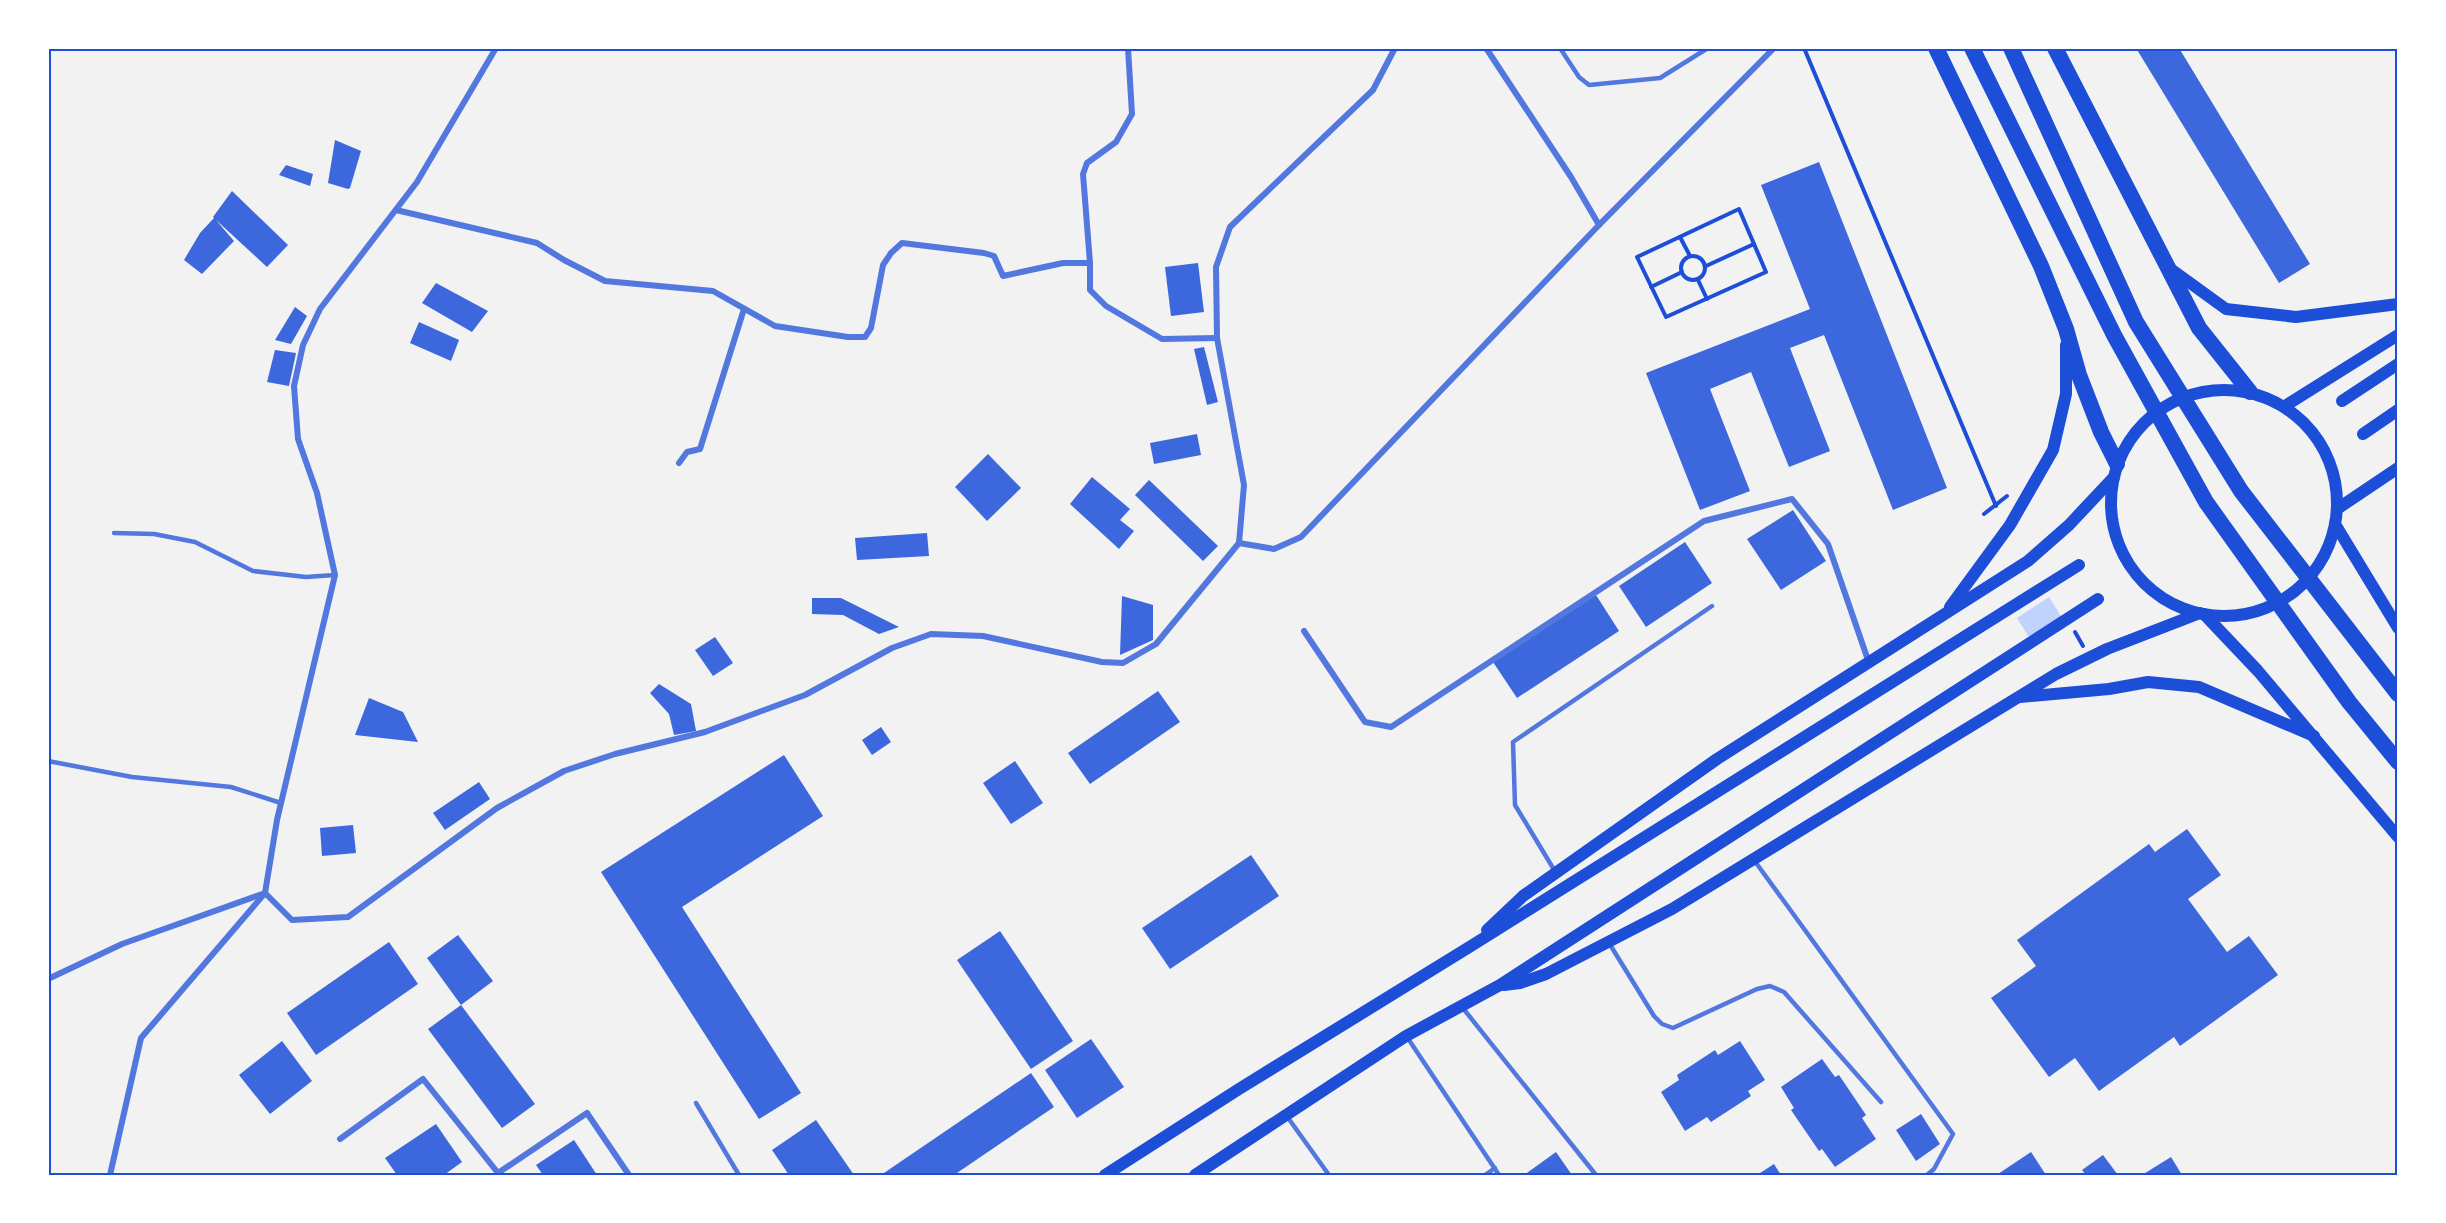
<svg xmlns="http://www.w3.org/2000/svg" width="2446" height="1223" font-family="Lato,sans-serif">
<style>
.water{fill:#bfd3fe}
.building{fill:#3d67dc}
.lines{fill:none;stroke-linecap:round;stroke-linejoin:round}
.path{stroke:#1d4ed8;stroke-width:4}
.service{stroke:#5277de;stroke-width:4.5}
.minor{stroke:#5277de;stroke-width:6}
.secondary{stroke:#1d4ed8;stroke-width:12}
.trunk{stroke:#1d4ed8;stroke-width:16}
.neatline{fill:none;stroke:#1d4ed8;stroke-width:2}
</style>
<rect width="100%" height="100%" fill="#f2f2f2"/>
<polygon class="water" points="2049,597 2064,621 2032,642 2017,618"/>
<g class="building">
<polygon points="2136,48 2179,48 2310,264 2279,283"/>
<polygon points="335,140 361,151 350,188 348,189 328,183"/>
<polygon points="1819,162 1947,488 1893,510 1824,335 1790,348 1830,451 1789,467 1751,372 1710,389 1750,491 1700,510 1646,373 1810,309 1761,185"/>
<polygon points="286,165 313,174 310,186 279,175"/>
<polygon points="232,191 288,245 267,267 216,220 234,241 202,274 184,260 200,233 214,218 213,217"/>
<polygon points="1198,263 1204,312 1171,316 1165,267"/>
<polygon points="436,283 488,311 472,332 422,303"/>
<polygon points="295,307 307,316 291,344 275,340"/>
<polygon points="419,322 459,340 451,361 410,343"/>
<polygon points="1204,347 1218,402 1207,405 1194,349"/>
<polygon points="275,350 296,353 289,386 267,382"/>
<polygon points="1197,434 1201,455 1154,464 1150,443"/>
<polygon points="988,454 1021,488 987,521 955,487"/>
<polygon points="1092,477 1130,509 1120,520 1134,531 1119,549 1070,504"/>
<polygon points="1149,480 1218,546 1203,561 1135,495"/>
<polygon points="1793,510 1826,561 1781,590 1747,539"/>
<polygon points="927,533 929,556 857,560 855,538"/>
<polygon points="1685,542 1712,583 1646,627 1619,586"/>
<polygon points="1596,595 1619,631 1517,698 1493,662"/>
<polygon points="1122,596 1153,605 1153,640 1120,655"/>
<polygon points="812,598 841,598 899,627 879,634 843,615 812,614"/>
<polygon points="715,637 733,663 713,676 695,650"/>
<polygon points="659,684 691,704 696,731 674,735 669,714 650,693"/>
<polygon points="1158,691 1180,722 1090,784 1068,753"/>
<polygon points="369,698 403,712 418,742 355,735"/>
<polygon points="881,727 891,742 872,755 862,740"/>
<polygon points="784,755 823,816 682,907 801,1093 759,1119 601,872"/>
<polygon points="1015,761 1043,803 1011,824 983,783"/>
<polygon points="479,782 490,799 445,830 433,813"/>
<polygon points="353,825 356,853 322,856 320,828"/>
<polygon points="2187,829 2221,875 2188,899 2227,952 2249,936 2278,975 2180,1046 2174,1037 2099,1091 2075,1058 2049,1077 1991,998 2036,966 2017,940 2149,844 2155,852"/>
<polygon points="1251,855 1279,896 1170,969 1142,928"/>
<polygon points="1000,931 1073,1041 1031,1069 957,960"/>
<polygon points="458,935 493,981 461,1005 427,958"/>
<polygon points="389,942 418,984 316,1055 287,1013"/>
<polygon points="461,1005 535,1104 502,1128 428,1029"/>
<polygon points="1091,1039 1124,1087 1077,1118 1045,1070"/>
<polygon points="282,1041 312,1081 270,1114 239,1075"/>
<polygon points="1740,1041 1765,1080 1748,1091 1751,1096 1711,1122 1707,1117 1685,1131 1661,1092 1679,1080 1677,1075 1715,1050 1718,1055"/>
<polygon points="1822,1059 1835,1077 1839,1075 1866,1115 1862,1118 1876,1139 1835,1167 1822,1149 1819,1151 1791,1110 1794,1108 1781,1087"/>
<polygon points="1031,1073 1054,1107 954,1175 881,1175"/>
<polygon points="1921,1114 1940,1144 1916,1161 1896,1130"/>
<polygon points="816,1120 854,1175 789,1175 772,1150"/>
<polygon points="436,1124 462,1162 444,1175 397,1175 385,1158"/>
<polygon points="574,1140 597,1175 543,1175 536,1165"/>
<polygon points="1556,1152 1572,1175 1524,1175"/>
<polygon points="2031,1152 2046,1175 1999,1175 1998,1174"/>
<polygon points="2103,1155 2118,1175 2086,1175 2082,1170"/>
<polygon points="2171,1157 2182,1175 2142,1175"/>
<polygon points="1774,1164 1781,1175 1757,1175"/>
</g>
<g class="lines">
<g class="path">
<polyline points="1804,48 1996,506"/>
<polygon points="1739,209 1766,272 1666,317 1637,257"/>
<polyline points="1680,237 1690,256"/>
<circle cx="1693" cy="268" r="12"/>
<polyline points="1706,266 1754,244"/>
<polyline points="1698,280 1707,299"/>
<polyline points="1651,287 1682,272"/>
<polyline points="1984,514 2007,496"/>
<polyline points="2075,632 2083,646"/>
</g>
<g class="service">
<polyline points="1560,48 1579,77 1589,85 1660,78 1708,48"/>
<polyline points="114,533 154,534 195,542 253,571 306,577 335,575"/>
<polyline points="48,761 132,777 231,787 281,803"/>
<polyline points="1754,860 1953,1134 1934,1169 1927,1175"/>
<polyline points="1556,873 1515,805 1513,742 1712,606"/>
<polyline points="1609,943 1654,1016 1662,1024 1673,1028 1757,989 1770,986 1784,992 1881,1102"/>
<polyline points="1462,1007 1596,1175"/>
<polyline points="1407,1037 1499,1175"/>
<polyline points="696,1103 739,1175"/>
<polyline points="1286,1115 1329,1175"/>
<polyline points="1485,1175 1495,1168"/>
</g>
<g class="minor">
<polyline points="1486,48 1571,177 1599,225"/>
<polyline points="396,210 537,243 564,260 605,281 713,291 775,326 848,337 865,337 871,328 883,265 891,253 902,243 984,253 994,256 1003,276 1063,263 1090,263 1083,174 1087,163 1116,142 1132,114 1128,48"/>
<polyline points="1090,263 1090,290 1106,306 1162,339 1217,338"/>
<polyline points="679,463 687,452 700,449 744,309"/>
<polyline points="1239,543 1274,549 1301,537 1599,225 1774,48"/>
<polyline points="1304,631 1365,722 1391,727 1704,521 1792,499 1828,544 1869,663"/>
<polyline points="48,979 122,944 265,893 277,820 335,575 317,493 298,439 294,386 303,345 320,309 417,182 496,48"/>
<polyline points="340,1139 423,1079 498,1173 587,1113 629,1175"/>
<polyline points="110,1175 141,1038 265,893 292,920 348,917 497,808 564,771 615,754 705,732 805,695 892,648 931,634 983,636 1102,662 1123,663 1156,644 1239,543 1244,485 1217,338 1216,267 1230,227 1373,90 1395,48"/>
</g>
<g class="secondary">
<polyline points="2168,267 2226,309 2296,317 2398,304"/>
<circle cx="2224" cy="503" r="113"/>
<polyline points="2342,401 2398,364"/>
<polyline points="2285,406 2398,335"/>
<polyline points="2363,434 2398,410"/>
<polyline points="2337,509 2398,468"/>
<polyline points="2335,524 2398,628"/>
<polyline points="1950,607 2010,525 2053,450 2066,394 2066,345"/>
<polyline points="2204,614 2258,671 2398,837"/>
<polyline points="2020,697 2109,689 2148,682 2199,687 2314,736"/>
<polyline points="1487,930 1523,896 1717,759 2028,561 2069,525 2114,477"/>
<polyline points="1504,985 1520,983 1546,974 1672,909 2056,674 2107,649 2200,613"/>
<polyline points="1105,1175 1239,1089 1471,946 2079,565"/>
<polyline points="1195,1175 1406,1036 1500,985 2098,599"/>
</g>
<g class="trunk">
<polyline points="1936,48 2041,266 2066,329 2079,375 2101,432 2117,464"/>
<polyline points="1972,48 2114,335 2206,502 2349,702 2398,762"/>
<polyline points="2011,48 2136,322 2241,491 2398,694"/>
<polyline points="2055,48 2199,328 2250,392"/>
</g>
</g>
<rect width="2446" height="1223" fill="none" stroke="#ffffff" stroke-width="99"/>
<rect x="50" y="50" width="2346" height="1124" class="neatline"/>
</svg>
